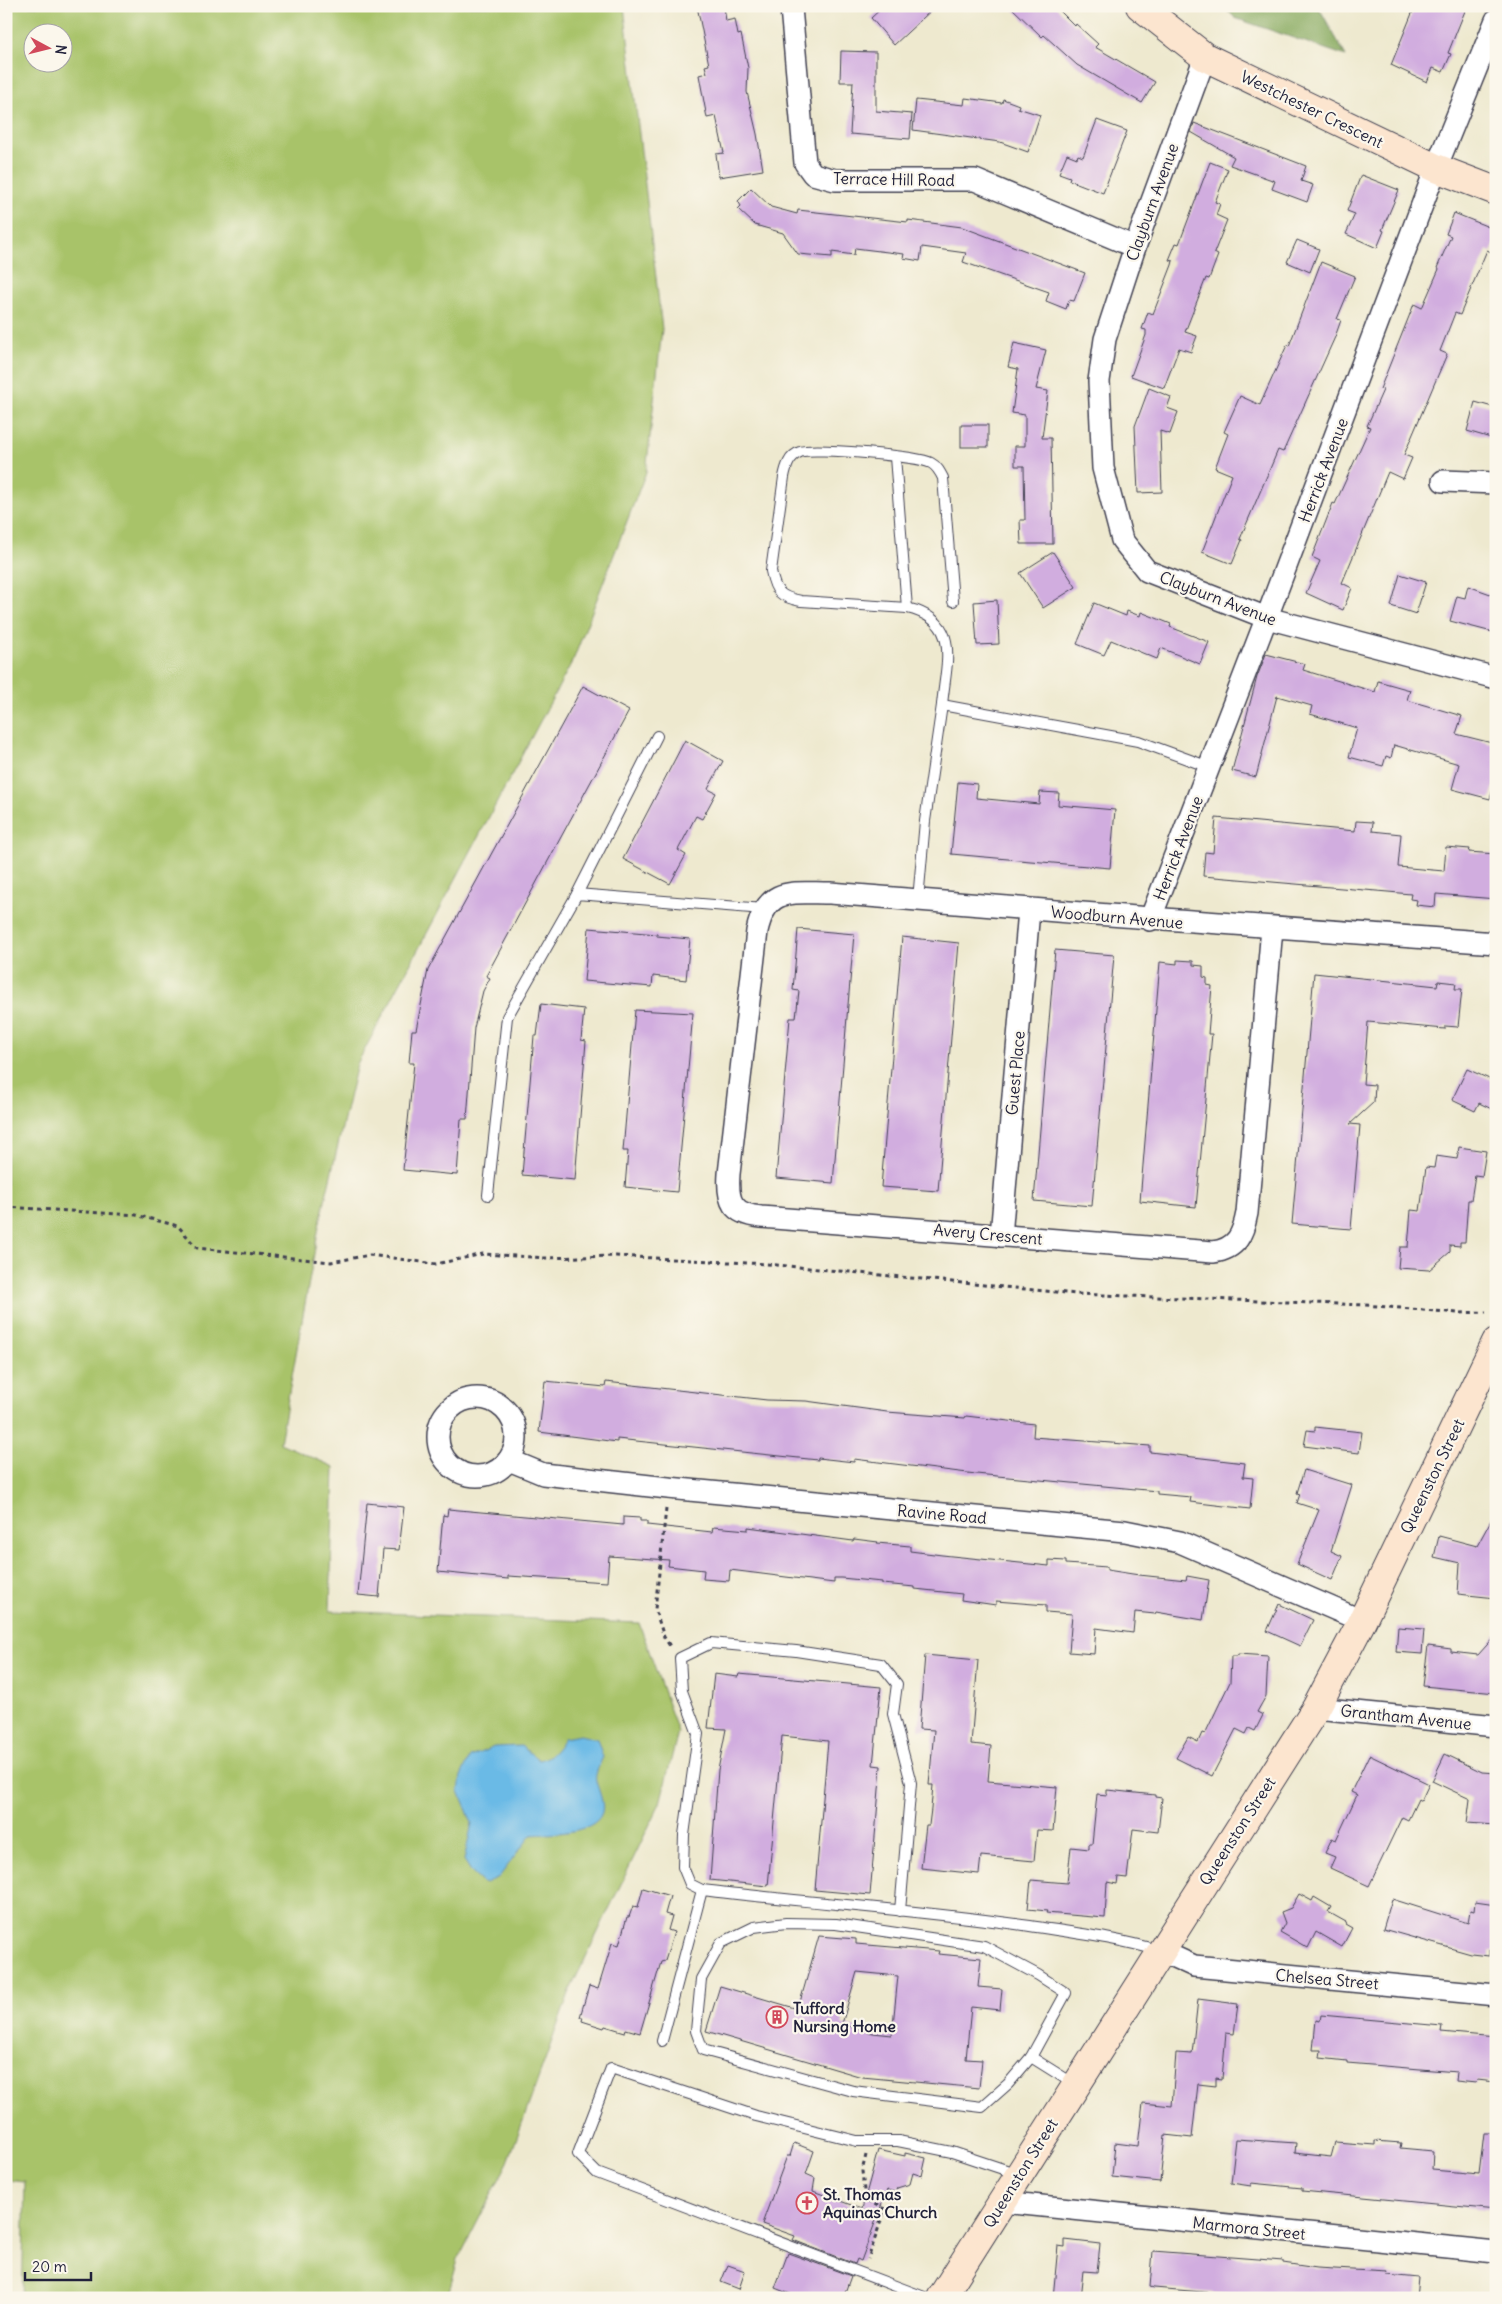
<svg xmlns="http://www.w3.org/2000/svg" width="1502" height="2304" font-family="Delius,sans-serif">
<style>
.green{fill:#a8c369;stroke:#657252;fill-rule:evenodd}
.forest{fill:#86a95d;stroke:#54664c}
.water{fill:#6bbae6;stroke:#466e90}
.building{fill:#d1addf;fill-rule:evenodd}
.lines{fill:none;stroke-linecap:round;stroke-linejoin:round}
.lane-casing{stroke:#414051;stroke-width:12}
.street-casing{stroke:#414051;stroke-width:24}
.secondary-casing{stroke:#414051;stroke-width:30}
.path{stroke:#414051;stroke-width:3;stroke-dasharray:4 4;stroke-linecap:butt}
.lane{stroke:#fff;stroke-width:10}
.street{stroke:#fff;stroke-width:21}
.secondary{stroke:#fce5cf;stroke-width:28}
.labels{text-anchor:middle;stroke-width:4.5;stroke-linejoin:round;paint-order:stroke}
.street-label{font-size:16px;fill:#22223b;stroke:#fbf7ec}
.poi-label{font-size:16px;font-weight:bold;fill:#22223b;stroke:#fbf7ec;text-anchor:start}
</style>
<rect width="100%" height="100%" fill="#fbf7ec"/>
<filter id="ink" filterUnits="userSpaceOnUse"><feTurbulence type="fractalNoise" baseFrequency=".02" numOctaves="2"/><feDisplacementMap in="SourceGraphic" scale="10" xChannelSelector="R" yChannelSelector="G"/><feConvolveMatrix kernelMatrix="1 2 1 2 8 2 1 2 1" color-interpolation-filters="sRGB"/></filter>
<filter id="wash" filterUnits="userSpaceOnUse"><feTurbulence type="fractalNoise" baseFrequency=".0096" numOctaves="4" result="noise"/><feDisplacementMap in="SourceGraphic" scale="20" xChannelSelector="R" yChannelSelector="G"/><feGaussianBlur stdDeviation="1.12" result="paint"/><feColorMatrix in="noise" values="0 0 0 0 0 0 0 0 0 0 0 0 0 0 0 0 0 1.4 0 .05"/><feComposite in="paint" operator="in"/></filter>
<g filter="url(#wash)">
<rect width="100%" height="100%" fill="#eee9cf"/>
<path class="green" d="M6,6H624L662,329L646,472L574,658L357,1064L319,1226L280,1443L334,1467L330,1611L639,1623L678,1732L660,1803L571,1988L508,2162L458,2260L447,2298H22L25,2182L6,2180ZM32,32H62V62H32Z"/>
<polygon class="forest" points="1223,6 1318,6 1346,56 1235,18"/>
<path class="water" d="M580,1735L597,1739L603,1757C591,1783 596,1776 602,1801C610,1835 551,1833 531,1835L499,1877L484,1884L472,1873L464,1860L472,1823L459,1791L461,1776L470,1757L494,1747L521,1746L539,1760C551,1758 558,1748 564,1738Z"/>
<g id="blocks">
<g class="building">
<polygon points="697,6 724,6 726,21 735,19 738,35 741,34 748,68 747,92 757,134 763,170 719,177 716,154 724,153 716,116 707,118 699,75 707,73 705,66 709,65"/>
<polygon points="884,6 936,6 894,45 871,18"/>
<polygon points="1010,6 1055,6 1075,26 1076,24 1098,44 1095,47 1155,82 1142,103 1077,65 1044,35 1042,37"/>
<polygon points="1415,6 1467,6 1448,53 1451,54 1443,72 1433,68 1427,82 1391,65"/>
<polygon points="841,51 876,52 876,111 912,114 910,139 850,134 853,82 840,82"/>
<polygon points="965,98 1002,103 1003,99 1019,105 1018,108 1040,115 1028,152 1000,142 913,130 916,100 964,105"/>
<polygon points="1097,120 1127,131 1103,193 1069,180 1070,177 1059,173 1067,154 1077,158 1078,155 1083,157"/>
<polygon points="1194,123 1306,166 1301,181 1313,185 1307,202 1272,189 1275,181 1230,165 1234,157 1191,132"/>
<polygon points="1210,162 1228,169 1215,202 1220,204 1216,215 1227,220 1214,253 1218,255 1209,279 1206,278 1185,332 1197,336 1191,352 1179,348 1164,388 1131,376 1146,335 1146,330 1142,329 1148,312 1153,314 1172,265 1173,261 1169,260 1176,243 1179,244"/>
<polygon points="1361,175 1399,190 1382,230 1384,231 1377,248 1346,234 1355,214 1347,211"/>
<polygon points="751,188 771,207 797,214 798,210 908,222 908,220 962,227 1085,273 1074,301 1069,300 1066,309 1046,301 1049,292 963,262 966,253 922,247 920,261 903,258 904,254 855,248 854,255 832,252 832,257 798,254 783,233 755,225 738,209 741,206 738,201"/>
<polygon points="1454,213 1496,230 1496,241 1491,252 1487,250 1460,315 1455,313 1440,351 1447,354 1404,455 1412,458 1403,479 1388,472 1342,583 1352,588 1343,610 1306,593 1320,561 1312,557 1333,503 1335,504 1370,427 1367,426 1383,390 1380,389 1414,304 1422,308 1439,269 1437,268 1451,236 1446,234"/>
<polygon points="1297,240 1319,249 1310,272 1287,262"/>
<polygon points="1321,262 1355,276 1337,319 1341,320 1335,337 1283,452 1278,450 1240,539 1242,540 1232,564 1202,552 1232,475 1215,468 1228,434 1224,432 1240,396 1260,405 1287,345 1289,346"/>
<polygon points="1014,343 1046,350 1036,389 1048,391 1042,438 1051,438 1053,544 1021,544 1020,520 1025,520 1024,466 1015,466 1015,446 1025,446 1025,415 1012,413 1018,369 1008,367"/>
<polygon points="1149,388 1171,397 1167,408 1178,412 1170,434 1160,431 1162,492 1138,493 1135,426"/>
<polygon points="1475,402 1496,408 1496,423 1491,438 1467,431"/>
<rect x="961" y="425" width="27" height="22"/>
<polygon points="1053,552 1076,587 1043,608 1020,573"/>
<polygon points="1400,574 1426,582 1416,614 1391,606"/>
<polygon points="1468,586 1496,596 1496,633 1450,621 1457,596 1465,598"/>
<polygon points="997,600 999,644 977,645 974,602"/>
<polygon points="1094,603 1126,616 1127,611 1140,616 1141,612 1171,624 1170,627 1209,642 1200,664 1161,648 1157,659 1111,640 1104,655 1077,644"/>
<polygon points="1266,654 1305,664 1303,670 1375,692 1378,681 1410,690 1407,700 1462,716 1456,734 1496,744 1496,779 1490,799 1452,789 1459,764 1394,745 1391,758 1386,756 1383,766 1349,757 1357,728 1310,714 1312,706 1277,696 1256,777 1232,771 1257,677"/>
<polygon points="583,686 629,711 486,976 490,978 483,991 474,1028 467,1119 461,1119 457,1175 403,1170 414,1063 409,1063 412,1030 416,1030 428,970"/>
<polygon points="685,740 723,761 708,789 716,793 702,819 696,816 678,850 686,855 670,884 623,859"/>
<polygon points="958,782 977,784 976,798 1039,804 1040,792 1059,793 1058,805 1115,810 1110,868 951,854"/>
<polygon points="1216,818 1355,831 1356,821 1373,822 1372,831 1401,834 1398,867 1444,871 1446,847 1470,849 1469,852 1496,854 1496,899 1436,894 1435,907 1416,905 1417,900 1410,899 1411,894 1203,876 1205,852 1213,853"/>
<polygon points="589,928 657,934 657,936 690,939 686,980 653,976 652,987 584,981"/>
<polygon points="798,929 854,934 833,1183 776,1178 790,1018 796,1018 799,991 793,990"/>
<polygon points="902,937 959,943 938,1191 881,1187"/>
<polygon points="1055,950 1114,955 1092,1206 1034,1201"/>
<polygon points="1177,960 1193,961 1193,965 1203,966 1203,977 1207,978 1207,985 1212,986 1208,1034 1212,1034 1196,1207 1140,1201 1160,962 1177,964"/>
<polygon points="1314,973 1437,986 1438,981 1456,983 1455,989 1462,989 1458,1027 1445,1026 1445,1029 1368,1022 1363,1084 1375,1085 1374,1102 1350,1124 1360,1125 1351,1229 1292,1224"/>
<polygon points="541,1004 584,1009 581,1040 586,1041 575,1180 522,1175 534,1036 537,1036"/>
<polygon points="635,1010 693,1013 677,1192 625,1187 628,1151 623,1151"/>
<polygon points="1467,1069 1496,1082 1496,1111 1479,1103 1475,1111 1452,1100"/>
<polygon points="1459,1147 1486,1151 1482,1176 1475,1175 1471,1200 1468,1200 1465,1242 1460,1242 1460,1246 1450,1245 1450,1252 1429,1270 1398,1268 1400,1247 1408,1247 1411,1210 1420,1211 1426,1167 1434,1168 1436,1156 1457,1159"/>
<polygon points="545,1381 605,1387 606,1382 767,1400 806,1401 887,1412 965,1418 966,1416 1034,1424 1033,1437 1150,1446 1150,1452 1245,1463 1243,1477 1253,1478 1250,1509 1190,1502 1191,1497 1157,1494 1157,1491 976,1474 854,1459 854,1462 818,1458 818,1460 617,1439 617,1442 594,1439 539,1432"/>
<polygon points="1315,1427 1362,1432 1359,1453 1304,1446 1307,1430 1315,1431"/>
<polygon points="1304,1470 1352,1485 1331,1551 1342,1556 1332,1580 1297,1564 1319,1510 1297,1503 1300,1494 1297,1493"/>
<polygon points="367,1503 404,1507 399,1550 383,1549 379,1597 358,1595"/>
<polygon points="448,1509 623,1525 623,1517 640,1518 640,1521 647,1521 647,1525 712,1532 713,1527 748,1530 748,1527 853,1541 854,1539 878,1542 877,1543 910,1546 910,1551 942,1555 1049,1566 1049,1560 1066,1561 1066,1564 1107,1567 1107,1570 1139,1575 1186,1580 1187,1576 1209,1580 1203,1620 1156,1612 1155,1614 1135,1612 1133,1633 1096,1628 1094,1654 1069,1652 1072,1614 1046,1612 1046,1605 996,1601 996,1605 961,1600 962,1594 915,1589 915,1587 882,1584 882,1582 841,1578 834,1578 834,1583 730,1570 729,1581 703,1579 704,1570 668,1566 669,1560 609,1556 607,1582 508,1576 508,1579 438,1572 443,1515 447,1516"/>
<polygon points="1496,1511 1496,1598 1458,1594 1460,1563 1434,1557 1439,1536 1477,1546"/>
<polygon points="1279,1604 1313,1620 1300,1646 1267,1631"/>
<polygon points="1398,1627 1424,1629 1422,1654 1396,1652"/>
<polygon points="1496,1635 1496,1693 1423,1686 1428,1646 1451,1649 1451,1652 1478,1655"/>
<polygon points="1238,1654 1268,1656 1266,1696 1257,1712 1263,1715 1255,1731 1249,1728 1246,1734 1236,1729 1212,1776 1176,1758 1188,1737 1198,1742 1202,1733 1205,1734 1230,1682 1231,1656 1237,1656"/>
<polygon points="925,1655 978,1660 971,1744 991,1746 988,1781 1057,1787 1053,1831 1037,1830 1034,1861 981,1856 979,1874 921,1868 926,1825 929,1825 931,1809 933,1785 929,1785 934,1730 919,1729"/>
<polygon points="714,1674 738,1677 739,1674 881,1687 873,1765 881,1766 870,1895 815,1890 828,1741 782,1736 768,1886 710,1880 718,1770 726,1729 708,1728"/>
<polygon points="1445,1754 1482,1772 1496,1773 1496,1825 1467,1823 1470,1799 1432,1781"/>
<polygon points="1369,1755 1429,1784 1421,1801 1418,1799 1408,1820 1402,1817 1369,1886 1330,1868 1335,1857 1325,1853 1332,1838 1336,1840 1357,1795 1351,1792"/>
<polygon points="1107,1790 1155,1795 1155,1797 1162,1798 1158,1832 1133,1829 1127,1878 1118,1877 1117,1884 1107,1882 1105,1918 1046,1913 1047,1911 1028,1909 1031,1880 1067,1883 1071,1847 1089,1849 1089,1844 1092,1844 1097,1794 1107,1795"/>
<polygon points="643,1888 670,1896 665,1914 672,1916 668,1930 674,1932 665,1961 661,1962 640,2033 626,2029 625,2032 605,2026 604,2028 582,2021 583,2017 580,2017 589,1986 598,1989 612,1943 619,1945 627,1917 629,1917 633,1906 638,1907"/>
<polygon points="1299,1894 1312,1901 1314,1897 1331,1907 1328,1912 1346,1922 1345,1924 1352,1928 1342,1947 1316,1932 1308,1948 1280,1932 1285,1923 1281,1912 1291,1908"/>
<polygon points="1392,1899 1468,1923 1470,1910 1474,1911 1475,1902 1496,1905 1496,1951 1489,1950 1489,1956 1471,1954 1383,1929"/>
<path d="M819,1936L856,1939V1944L939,1951L938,1954L981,1958L978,1987L1002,1989L1000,2010L971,2007L966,2059L982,2060L979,2088L862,2077L706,2031L720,1986L798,2009ZM857,1972L898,1976L892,2035L873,2033L842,2024Z"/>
<polygon points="1198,1999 1238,2004 1234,2034 1226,2033 1222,2079 1216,2078 1216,2086 1198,2084 1192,2138 1165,2135 1160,2182 1112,2177 1115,2143 1138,2146 1143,2103 1172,2106 1176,2053 1192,2054"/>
<polygon points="1321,2015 1442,2026 1441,2032 1496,2037 1496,2082 1477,2080 1476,2083 1456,2081 1457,2072 1347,2063 1347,2061 1320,2058 1321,2050 1313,2050 1316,2020 1320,2021"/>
<polygon points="1484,2133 1496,2133 1496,2210 1302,2191 1302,2188 1251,2183 1251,2186 1231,2183 1236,2139 1296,2143 1295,2153 1331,2157 1335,2142 1375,2145 1375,2141 1401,2143 1400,2148 1433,2151 1432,2170 1479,2174"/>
<polygon points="794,2143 814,2151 806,2174 815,2178 813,2191 862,2209 878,2150 905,2156 905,2153 926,2158 922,2176 913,2173 910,2184 897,2188 895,2192 887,2190 861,2261 857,2259 855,2264 793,2240 795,2236 762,2224 787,2156 790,2156"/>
<polygon points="1065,2240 1100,2244 1097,2272 1083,2271 1080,2298 1053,2298 1058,2246 1065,2247"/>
<polygon points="1153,2251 1283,2261 1283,2263 1317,2268 1388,2272 1387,2275 1418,2278 1416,2298 1275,2298 1154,2288 1150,2287"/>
<polygon points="788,2253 851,2276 843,2298 800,2298 775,2288"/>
<polygon points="728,2265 745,2271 739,2289 721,2282"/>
</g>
</g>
</g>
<g filter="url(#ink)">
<use href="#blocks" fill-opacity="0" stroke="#414051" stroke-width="1"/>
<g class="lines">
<g class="lane-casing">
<g id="lane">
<polyline points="895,457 907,608"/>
<path d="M942,705C946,661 962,621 907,608L801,601C780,597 775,592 771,571L784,477C786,467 789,456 800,452C812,447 918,456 931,463C937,466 940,472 943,478L953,601"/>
<polyline points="577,894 657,736"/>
<polyline points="918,900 925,821 942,705 1138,741 1209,767"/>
<polyline points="488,1195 507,1017 577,894 764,909"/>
<path d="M900,1911L911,1783L893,1714L897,1684L881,1664L796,1651L711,1643L680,1658L682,1691L698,1734L684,1835L683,1867L690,1884L702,1890C811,1903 921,1910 1030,1926C1074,1933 1117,1938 1160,1951"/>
<polygon points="786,1923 836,1924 984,1946 1038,1975 1066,1993 1031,2057 1008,2084 982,2107 853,2091 703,2050 696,2031 701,1979 721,1943 754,1927"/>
<polyline points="662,2041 702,1890"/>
<polyline points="1031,2057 1074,2084"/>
<polyline points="927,2298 597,2173 578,2154 611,2068 756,2116 857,2141 898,2141 952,2152 1018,2174"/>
</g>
</g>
<g class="street-casing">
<g id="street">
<polyline points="794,6 791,8 805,163 813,174 835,180 975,180 1135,247"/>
<polyline points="1205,57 1135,247 1105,339 1099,381 1103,468 1122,540 1147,571 1267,618 1496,678"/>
<polyline points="1443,481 1496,483"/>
<polyline points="1150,920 1270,609 1436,168 1496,20"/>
<path d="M1272,928L1247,1213C1243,1234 1237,1249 1213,1252L761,1217C732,1214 727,1202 729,1174L757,931C767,886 791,893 830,893C1052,911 1273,928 1496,943"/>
<polyline points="1001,1236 1029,910"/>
<circle cx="477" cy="1437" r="39"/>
<polyline points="509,1460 543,1474 668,1488 1125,1531 1180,1542 1362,1621"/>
<polyline points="1316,1708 1496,1726"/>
<polyline points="1161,1951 1194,1966 1496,1995"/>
<polyline points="1002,2202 1496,2252"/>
</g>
</g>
<g class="secondary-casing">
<g id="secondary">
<polyline points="1140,6 1205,57 1436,168 1496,191"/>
<polyline points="941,2298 1316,1708 1362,1621 1496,1342"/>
</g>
</g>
<g class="path">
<polyline points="6,1207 136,1215 178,1226 197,1248 331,1262 370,1255 436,1264 483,1254 545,1258 616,1256 767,1264 1076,1294 1365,1305 1458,1313 1486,1312"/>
<polyline points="666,1509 655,1609 664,1637 670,1646"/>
<polyline points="866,2155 862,2171 865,2200 885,2209 868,2259"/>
</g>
<use href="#lane" class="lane"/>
<use href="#street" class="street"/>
<use href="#secondary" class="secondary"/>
</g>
</g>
<defs>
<g id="building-ring" transform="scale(1.125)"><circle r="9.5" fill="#fbf7ec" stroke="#d1495b" stroke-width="1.5"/><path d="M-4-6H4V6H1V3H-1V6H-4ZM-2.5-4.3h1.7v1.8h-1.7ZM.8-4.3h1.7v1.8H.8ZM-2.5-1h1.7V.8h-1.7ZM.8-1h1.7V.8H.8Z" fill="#d1495b"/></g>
<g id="church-ring" transform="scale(1.125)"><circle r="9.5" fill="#fbf7ec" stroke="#d1495b" stroke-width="1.5"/><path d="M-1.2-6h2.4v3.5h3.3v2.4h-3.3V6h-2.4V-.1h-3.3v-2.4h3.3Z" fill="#d1495b"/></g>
</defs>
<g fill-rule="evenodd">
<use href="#building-ring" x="777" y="2017"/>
<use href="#church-ring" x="807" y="2203"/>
</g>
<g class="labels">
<g class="street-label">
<text transform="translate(1312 109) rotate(26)" y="6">Westchester Crescent</text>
<text transform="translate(894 179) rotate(1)" y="6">Terrace Hill Road</text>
<text transform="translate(1152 202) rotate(-70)" y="6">Clayburn Avenue</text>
<text transform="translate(1323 470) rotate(-69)" y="6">Herrick Avenue</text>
<text transform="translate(1218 598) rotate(21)" y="6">Clayburn Avenue</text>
<text transform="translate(1178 848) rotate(-69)" y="6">Herrick Avenue</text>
<text transform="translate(1117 917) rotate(5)" y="6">Woodburn Avenue</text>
<text transform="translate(1015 1073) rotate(-85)" y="6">Guest Place</text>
<text transform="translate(988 1234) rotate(5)" y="6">Avery Crescent</text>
<text transform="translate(1432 1476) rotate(-64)" y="6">Queenston Street</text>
<text transform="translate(942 1514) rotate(5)" y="6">Ravine Road</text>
<text transform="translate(1406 1717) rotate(6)" y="6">Grantham Avenue</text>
<text transform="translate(1237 1831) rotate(-57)" y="6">Queenston Street</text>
<text transform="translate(1327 1979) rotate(5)" y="6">Chelsea Street</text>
<text transform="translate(1020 2173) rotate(-58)" y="6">Queenston Street</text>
<text transform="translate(1249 2228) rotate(6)" y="6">Marmora Street</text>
</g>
<g class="poi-label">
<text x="793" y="2014">Tufford<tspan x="793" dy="18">Nursing Home</tspan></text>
<text x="823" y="2200">St. Thomas<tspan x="823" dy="18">Aquinas Church</tspan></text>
</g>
</g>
<rect width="1502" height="2304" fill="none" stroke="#fbf7ec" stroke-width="25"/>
<g transform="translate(48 48) rotate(97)"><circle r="24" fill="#fbf7ec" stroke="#a4a2a5"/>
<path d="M0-4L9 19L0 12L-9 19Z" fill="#d1495b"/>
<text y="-8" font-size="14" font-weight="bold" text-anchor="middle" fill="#22223b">N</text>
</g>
<path d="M25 2272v8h66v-8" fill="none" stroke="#22223b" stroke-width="2.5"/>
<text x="32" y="2272" font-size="15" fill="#22223b" stroke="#fbf7ec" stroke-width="4" paint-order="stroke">20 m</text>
</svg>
